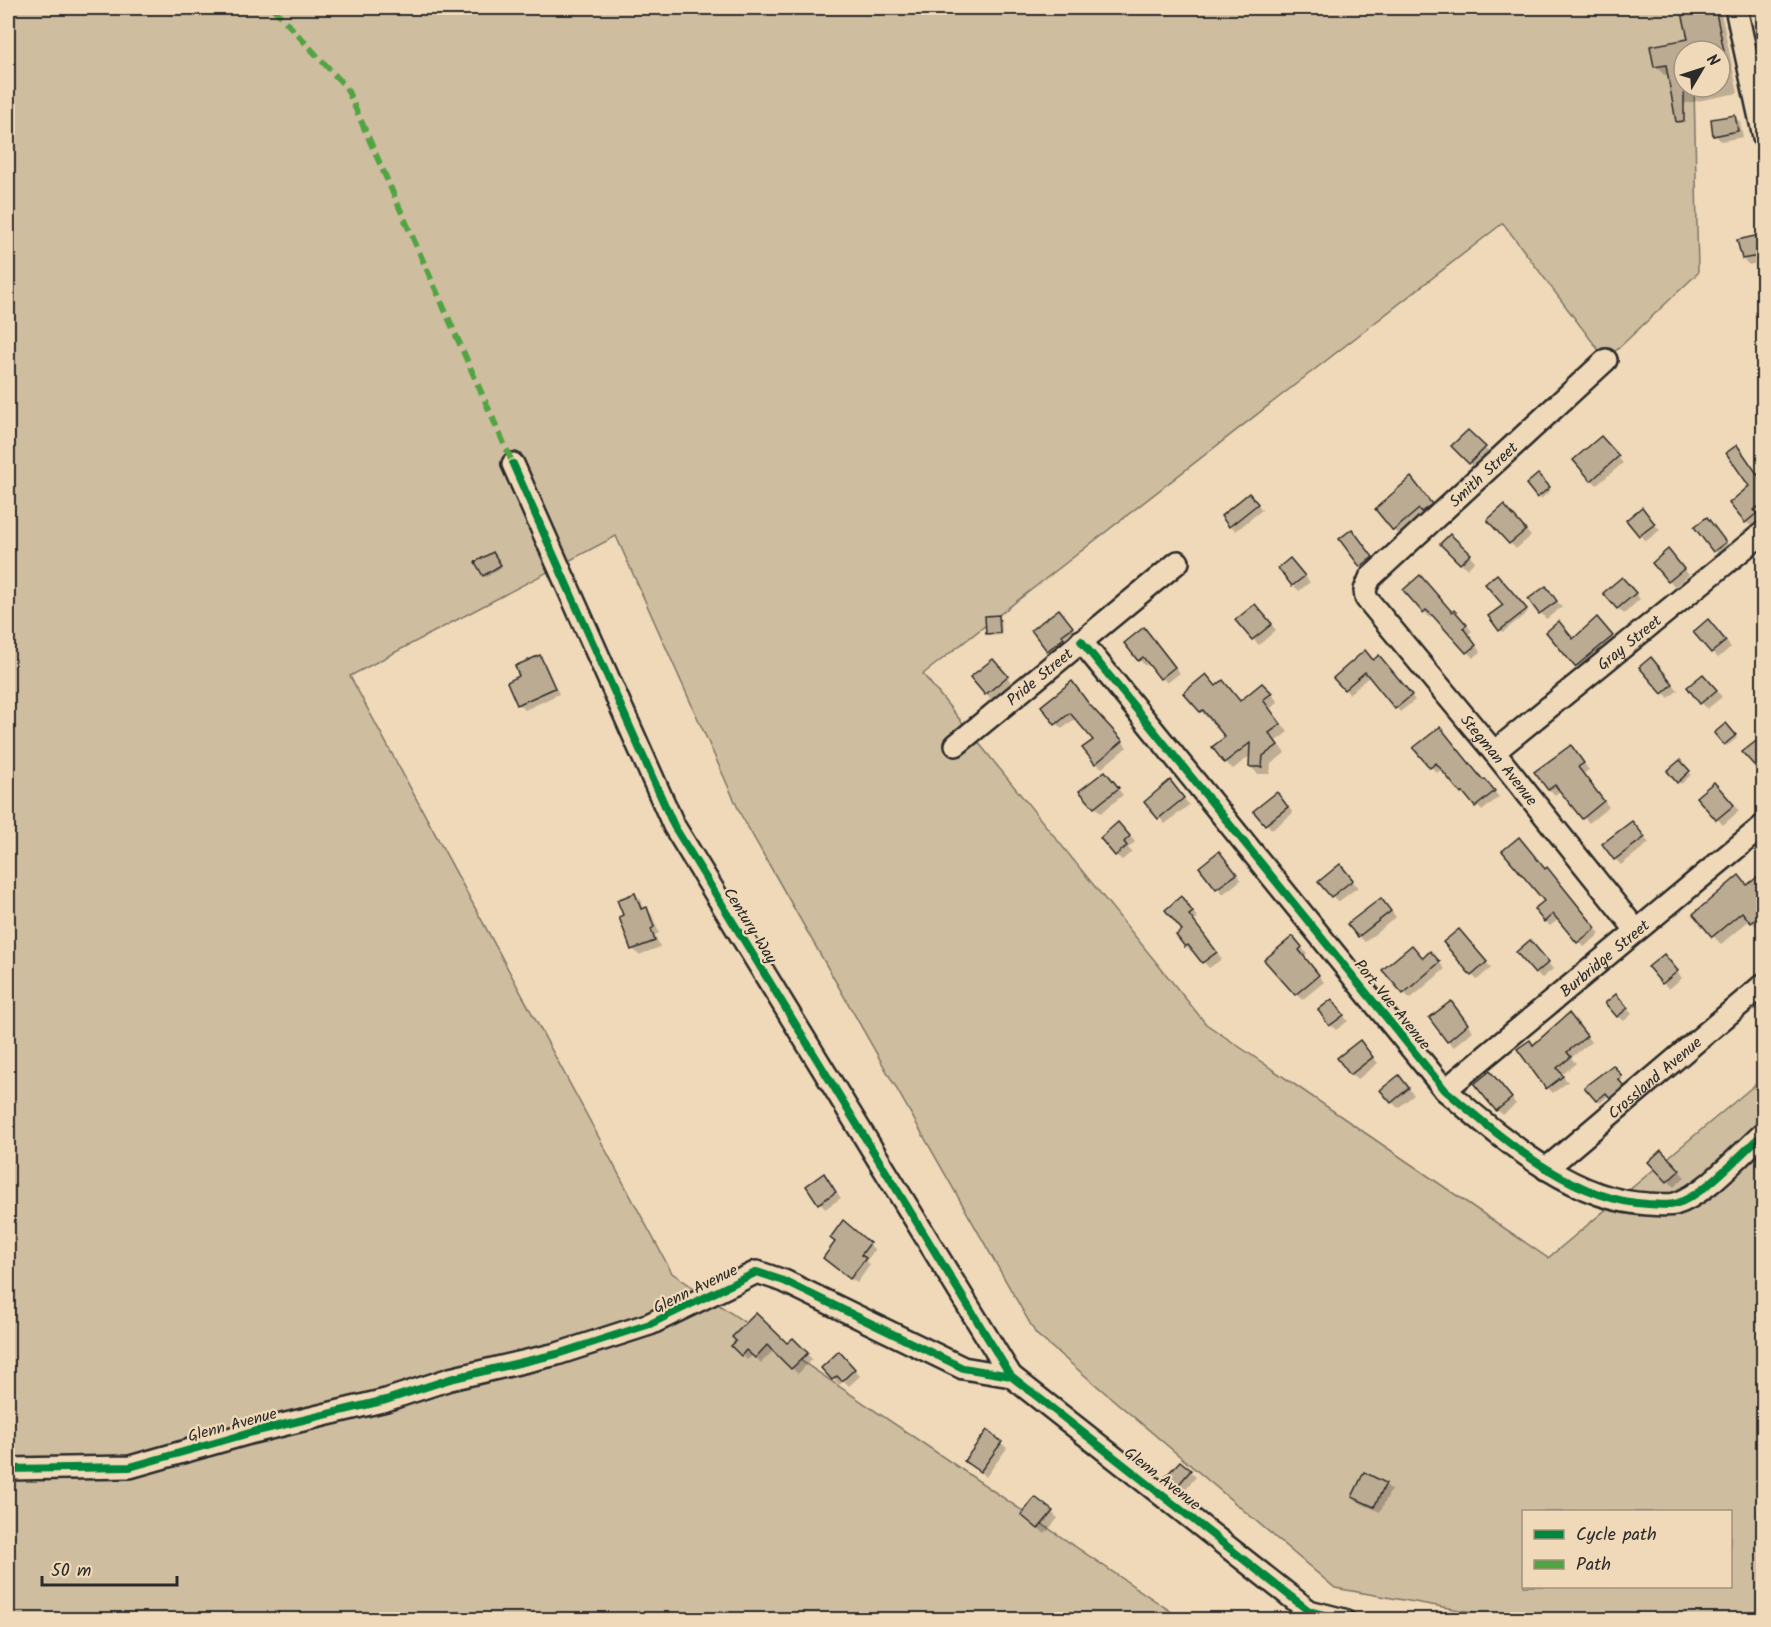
<svg xmlns="http://www.w3.org/2000/svg" width="1771" height="1627" font-family="Kalam,sans-serif">
<style>
.green{fill:#cfbda0;stroke:#7d7466;stroke-width:1.5;fill-rule:evenodd}
.shadow{fill:#0003;fill-rule:evenodd}
.building{fill:#bcab93;stroke:#2b2b2b;stroke-width:1.5}
.lines{fill:none;stroke-linecap:round;stroke-linejoin:round}
.street-casing{stroke:#2b2b2b;stroke-width:26}
.street{stroke:#efd9b8;stroke-width:21}
.quiet{stroke:#51a443;stroke-width:6;stroke-dasharray:12 6;stroke-linecap:butt}
.cycleway-casing{stroke:#efd9b8;stroke-width:11}
.cycleway{stroke:#00873e;stroke-width:8}
.labels{text-anchor:middle;stroke-width:4.5;stroke-linejoin:round;paint-order:stroke}
.street-label{font-size:16px;fill:#2b2b2b;stroke:#efd9b8}
</style>
<rect width="100%" height="100%" fill="#efd9b8"/>
<filter id="ink" filterUnits="userSpaceOnUse"><feTurbulence type="fractalNoise" baseFrequency=".0167" numOctaves="2"/><feDisplacementMap in="SourceGraphic" scale="12" xChannelSelector="R" yChannelSelector="G"/><feConvolveMatrix kernelMatrix="1 2 1 2 8 2 1 2 1" color-interpolation-filters="sRGB"/></filter>
<g filter="url(#ink)">
<path class="green" d="M8,8H1692L1693,51H1684V87H1694L1698,273L1606,360L1503,223L923,674L1206,1024L1548,1258L1763,1078V1619H1511L1335,1588L1036,1334L741,815L616,536L350,676L672,1273L1182,1619L8,1620ZM1524,1512H1730V1586H1524Z"/>
<g class="shadow">
<path d="M1682,8H1720L1738,93L1682,104L1669,74L1664,75L1656,66L1690,40ZM1684,51H1720V87H1684Z"/>
<polygon points="1759,8 1764,8 1764,23 1762,22"/>
<polygon points="1734,117 1740,122 1743,137 1721,141 1715,135"/>
<polygon points="1764,235 1764,261 1749,265 1743,259"/>
<polygon points="1468,432 1490,454 1475,468 1454,446"/>
<polygon points="1607,444 1623,463 1597,485 1592,480"/>
<polygon points="1742,453 1761,479 1764,478 1764,518 1752,527 1746,522 1751,486"/>
<polygon points="1538,476 1551,490 1541,499 1528,485"/>
<polygon points="1416,484 1437,510 1425,514 1400,536 1394,530"/>
<polygon points="1255,501 1262,510 1236,531 1231,526"/>
<polygon points="1510,513 1531,536 1516,549 1489,520"/>
<polygon points="1647,515 1660,530 1646,541 1628,520"/>
<polygon points="1713,525 1731,549 1720,557 1696,528"/>
<polygon points="1450,536 1475,561 1467,569 1442,544"/>
<polygon points="1357,537 1377,564 1367,571 1361,566"/>
<polygon points="1668,551 1689,575 1675,587 1669,581"/>
<polygon points="495,556 502,568 486,577 484,575"/>
<polygon points="1296,566 1310,582 1299,591 1293,585"/>
<polygon points="1497,576 1528,612 1503,632 1500,630 1505,605"/>
<polygon points="1628,585 1640,599 1624,614 1618,608"/>
<polygon points="1405,590 1460,618 1472,631 1467,635 1481,652 1473,658 1433,615 1430,618"/>
<polygon points="1551,594 1562,607 1546,619 1531,600"/>
<polygon points="1260,611 1276,630 1259,645 1253,639"/>
<polygon points="998,617 1001,619 1002,635 990,636 987,633"/>
<polygon points="1065,617 1077,633 1054,656 1034,630"/>
<polygon points="1601,624 1617,642 1581,671 1548,632 1573,640"/>
<polygon points="1714,627 1731,647 1718,658 1695,632"/>
<polygon points="1144,629 1180,673 1167,683 1149,662 1145,666 1126,643"/>
<polygon points="539,657 545,663 559,694 525,710 519,704 521,677"/>
<polygon points="1373,662 1383,662 1415,700 1400,712 1370,676 1349,694 1345,689"/>
<polygon points="1656,665 1678,690 1669,698 1663,692"/>
<polygon points="998,667 1012,683 992,700 986,694"/>
<polygon points="1709,681 1722,697 1707,709 1689,688"/>
<polygon points="1216,687 1241,702 1270,692 1278,702 1270,709 1288,732 1276,741 1285,753 1271,764 1270,774 1258,774 1251,767 1251,755 1233,769 1225,762 1228,737 1211,717 1208,719 1201,711"/>
<polygon points="1077,689 1127,747 1102,768 1096,763 1095,740 1076,718 1062,729 1057,724"/>
<polygon points="1726,725 1737,738 1727,746 1716,733"/>
<polygon points="1445,735 1499,797 1482,811 1470,797 1468,799 1462,793 1442,769 1437,773 1431,767"/>
<polygon points="1576,753 1589,770 1583,774 1609,807 1589,823 1561,790 1555,795 1549,789"/>
<polygon points="1680,762 1691,775 1681,784 1669,771"/>
<polygon points="1110,779 1123,795 1101,813 1095,807"/>
<polygon points="1176,788 1189,805 1165,824 1146,802"/>
<polygon points="1720,789 1739,811 1723,825 1698,797"/>
<polygon points="1283,800 1293,813 1272,830 1256,811"/>
<polygon points="1635,827 1649,843 1621,865 1615,859"/>
<polygon points="1124,829 1135,842 1128,848 1132,852 1122,860 1116,855"/>
<polygon points="1225,859 1241,880 1223,894 1201,867"/>
<polygon points="1343,870 1358,887 1338,902 1320,882"/>
<polygon points="1546,870 1553,875 1600,934 1584,947 1559,919 1550,926 1545,921"/>
<polygon points="1764,874 1764,927 1760,930 1750,920 1721,944 1713,936 1739,877 1748,886"/>
<polygon points="635,894 641,900 644,910 646,909 652,915 659,933 655,935 660,947 639,955 633,949 625,916"/>
<polygon points="1187,904 1198,918 1194,922 1222,959 1209,968 1194,951 1192,952 1186,946 1178,935 1184,930"/>
<polygon points="1386,905 1396,917 1365,942 1359,936"/>
<polygon points="1464,935 1491,968 1477,980 1472,975"/>
<polygon points="1299,944 1307,954 1303,957 1324,982 1302,1000 1296,994"/>
<polygon points="1536,948 1553,969 1542,978 1536,973"/>
<polygon points="1423,959 1436,959 1445,969 1410,999 1384,970"/>
<polygon points="1670,962 1682,978 1669,989 1663,983"/>
<polygon points="1332,1001 1348,1021 1336,1030 1330,1025"/>
<polygon points="1622,1002 1632,1014 1624,1021 1618,1016"/>
<polygon points="1456,1009 1473,1031 1454,1047 1448,1041"/>
<polygon points="1575,1021 1591,1042 1571,1058 1576,1063 1562,1075 1568,1082 1553,1093 1548,1088 1534,1046"/>
<polygon points="1360,1042 1378,1063 1357,1080 1351,1074"/>
<polygon points="1613,1067 1623,1079 1619,1082 1625,1090 1613,1100 1609,1095 1600,1103 1586,1087"/>
<polygon points="1496,1079 1516,1104 1503,1115 1497,1110"/>
<polygon points="1404,1082 1414,1095 1398,1108 1392,1102"/>
<polygon points="1661,1152 1685,1177 1674,1187 1651,1162"/>
<polygon points="824,1175 841,1198 825,1209 808,1186"/>
<polygon points="869,1244 875,1250 866,1261 870,1265 857,1283 831,1264"/>
<polygon points="793,1340 812,1359 798,1374 774,1350 761,1363 753,1355 747,1360 733,1346 738,1341 787,1345"/>
<polygon points="845,1359 860,1376 849,1386 844,1381 839,1385 823,1368"/>
<polygon points="1001,1443 1007,1448 986,1477 966,1461"/>
<polygon points="1190,1471 1196,1477 1181,1494 1171,1485"/>
<polygon points="1385,1484 1391,1490 1380,1512 1360,1503 1354,1497"/>
<polygon points="1036,1499 1058,1518 1045,1534 1029,1520"/>
</g>
<g class="building">
<polygon points="1681,8 1715,8 1724,51 1684,51 1684,121 1676,122 1666,65 1654,67 1650,46 1688,39"/>
<polygon points="1735,115 1738,131 1713,136 1711,119"/>
<polygon points="1764,234 1764,255 1742,259 1737,240"/>
<polygon points="1468,430 1486,447 1469,464 1451,446"/>
<polygon points="1601,436 1619,456 1591,481 1573,460"/>
<polygon points="1737,445 1760,478 1764,475 1764,506 1762,504 1754,510 1757,513 1745,523 1729,503 1749,486 1726,453"/>
<polygon points="1538,474 1550,487 1537,498 1526,484"/>
<polygon points="1411,477 1432,504 1421,512 1419,509 1393,531 1375,509"/>
<polygon points="1249,493 1258,504 1229,527 1221,516"/>
<polygon points="1504,505 1526,530 1509,544 1487,520"/>
<polygon points="1642,507 1655,524 1639,536 1626,520"/>
<polygon points="1707,517 1726,542 1713,552 1694,527"/>
<polygon points="1352,529 1373,557 1360,567 1339,539"/>
<polygon points="1450,534 1471,554 1460,564 1440,544"/>
<polygon points="1668,549 1684,569 1668,582 1652,563"/>
<polygon points="493,552 501,565 483,576 475,562"/>
<polygon points="1290,558 1305,576 1292,586 1278,568"/>
<polygon points="1497,574 1527,609 1499,631 1488,616 1503,605 1485,584"/>
<polygon points="1420,575 1452,612 1454,610 1467,625 1463,628 1476,645 1466,653 1433,616 1426,610 1423,613 1403,590"/>
<polygon points="1622,577 1636,593 1617,609 1603,593"/>
<polygon points="1546,586 1557,601 1539,614 1528,599"/>
<polygon points="1255,604 1272,624 1252,640 1235,620"/>
<polygon points="1059,609 1073,627 1062,635 1064,638 1047,651 1031,630"/>
<polygon points="999,615 1000,633 986,634 985,616"/>
<polygon points="1597,617 1613,636 1575,667 1546,632 1559,621 1573,639"/>
<polygon points="1708,619 1726,641 1711,653 1693,632"/>
<polygon points="1144,627 1175,667 1160,679 1143,657 1138,661 1124,643"/>
<polygon points="1365,650 1373,660 1379,655 1412,695 1395,709 1365,672 1344,690 1333,678"/>
<polygon points="540,655 555,688 517,705 507,682 519,676 515,666"/>
<polygon points="1651,657 1673,684 1662,694 1639,667"/>
<polygon points="993,659 1008,676 985,695 970,677"/>
<polygon points="1206,674 1216,686 1223,680 1240,701 1262,683 1272,693 1263,700 1281,724 1269,733 1278,745 1263,756 1262,767 1249,767 1250,743 1224,763 1212,747 1225,737 1203,710 1200,712 1183,693"/>
<polygon points="1703,674 1717,690 1700,704 1687,687"/>
<polygon points="1072,681 1089,704 1123,741 1095,764 1082,748 1093,740 1070,713 1055,725 1041,706"/>
<polygon points="1726,723 1736,735 1724,745 1714,733"/>
<polygon points="1440,727 1483,780 1485,779 1495,791 1475,807 1463,792 1461,794 1436,763 1430,768 1413,748"/>
<polygon points="1764,735 1764,776 1742,752"/>
<polygon points="1571,745 1584,763 1578,767 1604,801 1582,819 1555,785 1548,790 1534,772"/>
<polygon points="1680,760 1690,771 1677,783 1667,771"/>
<polygon points="1105,771 1119,788 1094,808 1079,791"/>
<polygon points="1170,780 1184,798 1158,819 1144,802"/>
<polygon points="1714,782 1734,805 1716,820 1696,797"/>
<polygon points="1277,792 1288,807 1265,825 1253,811"/>
<polygon points="1632,821 1645,837 1614,860 1602,844"/>
<polygon points="1118,822 1130,836 1124,842 1127,846 1115,856 1100,838"/>
<polygon points="1519,837 1545,869 1547,867 1596,928 1577,943 1553,914 1544,922 1534,909 1544,901 1502,851"/>
<polygon points="1219,851 1237,874 1216,889 1199,867"/>
<polygon points="1340,864 1353,880 1331,897 1318,882"/>
<polygon points="1764,872 1764,913 1751,923 1742,912 1712,937 1693,914 1739,875 1747,885"/>
<polygon points="635,893 641,909 647,907 654,927 651,929 655,941 631,950 619,917 623,915 617,900"/>
<polygon points="1181,896 1193,912 1189,915 1217,952 1202,963 1188,945 1185,947 1176,935 1182,930 1165,910"/>
<polygon points="1381,898 1391,911 1358,937 1347,924"/>
<polygon points="1459,929 1487,962 1471,976 1443,942"/>
<polygon points="1293,936 1302,947 1299,950 1319,975 1295,995 1264,960"/>
<polygon points="1530,940 1549,962 1535,974 1516,952"/>
<polygon points="1412,945 1423,958 1430,951 1440,962 1403,994 1382,970"/>
<polygon points="1664,954 1678,971 1662,984 1648,967"/>
<polygon points="1616,994 1628,1008 1617,1017 1605,1003"/>
<polygon points="1332,999 1344,1015 1329,1026 1318,1010"/>
<polygon points="1451,1001 1468,1024 1447,1042 1429,1018"/>
<polygon points="1569,1013 1587,1036 1567,1052 1571,1057 1557,1068 1563,1076 1546,1089 1517,1049 1530,1040 1533,1045"/>
<polygon points="1360,1040 1373,1057 1350,1075 1337,1058"/>
<polygon points="1613,1065 1622,1076 1618,1079 1624,1086 1610,1098 1606,1093 1596,1101 1584,1087"/>
<polygon points="1490,1071 1512,1098 1496,1111 1474,1084"/>
<polygon points="1399,1075 1409,1088 1391,1103 1380,1090"/>
<polygon points="1661,1150 1680,1170 1667,1182 1648,1162"/>
<polygon points="824,1173 836,1192 818,1204 806,1186"/>
<polygon points="843,1220 870,1243 861,1255 866,1258 850,1279 823,1258 835,1242 830,1238"/>
<polygon points="756,1313 787,1343 793,1338 808,1353 791,1369 767,1345 755,1358 746,1350 741,1356 731,1346 736,1341 732,1337"/>
<polygon points="839,1351 855,1369 842,1381 837,1376 832,1380 821,1368"/>
<polygon points="987,1430 1002,1442 980,1472 964,1461"/>
<polygon points="1180,1461 1191,1470 1175,1489 1163,1479"/>
<polygon points="1364,1472 1386,1483 1374,1507 1352,1497"/>
<polygon points="1035,1497 1053,1511 1038,1529 1021,1515"/>
</g>
<g class="lines">
<g class="street-casing">
<g id="street">
<polyline points="1736,8 1764,137"/>
<path id="s1" d="M1606,360L1370,578L1365,590L1366,598L1494,752L1636,930"/>
<polyline points="513,464 674,826 1011,1376"/>
<path d="M1081,641L1445,1090C1501,1137 1571,1201 1648,1204C1656,1204 1667,1206 1675,1204C1705,1195 1740,1154 1764,1133"/>
<path id="s2" d="M956,745L1178,562"/>
<path id="s3" d="M1494,752L1764,532"/>
<path id="s4" d="M1445,1090L1764,825"/>
<path id="s5" d="M1546,1169L1764,984"/>
<polyline points="8,1469 130,1467 253,1432 386,1400 450,1379 557,1354 650,1324 757,1272 784,1281 963,1368 1011,1376 1309,1611 1344,1620"/>
</g>
</g>
<use href="#street" class="street"/>
<polyline class="quiet" points="273,8 346,87 513,464"/>
<g class="cycleway-casing">
<g id="cycleway">
<polyline points="513,464 674,826 1011,1376"/>
<path d="M1081,641L1445,1090C1501,1137 1571,1201 1648,1204C1656,1204 1667,1206 1675,1204C1705,1195 1740,1154 1764,1133"/>
<polyline points="8,1469 130,1467 253,1432 386,1400 450,1379 557,1354 650,1324 757,1272 784,1281 963,1368 1011,1376 1309,1611 1344,1620"/>
</g>
</g>
<use href="#cycleway" class="cycleway"/>
</g>
</g>
<g class="labels">
<g class="street-label">
<text transform="translate(1483 474) rotate(-43)" y="6">Smith Street</text>
<text dy="6" stroke="none"><textPath href="#s3" startOffset="174">Gray Street</textPath></text>
<text dy="6" stroke="none"><textPath href="#s2" startOffset="108">Pride Street</textPath></text>
<text dy="6" stroke="none"><textPath href="#s1" startOffset="552">Stegman Avenue</textPath></text>
<text transform="translate(751 925) rotate(58)" y="6">Century Way</text>
<text dy="6" stroke="none"><textPath href="#s4" startOffset="207">Burbridge Street</textPath></text>
<text transform="translate(1393 1004) rotate(51)" y="6">Port Vue Avenue</text>
<text dy="6" stroke="none"><textPath href="#s5" startOffset="142">Crossland Avenue</textPath></text>
<text transform="translate(695 1288) rotate(-26)" y="6">Glenn Avenue</text>
<text transform="translate(232 1424) rotate(-15)" y="6">Glenn Avenue</text>
<text transform="translate(1163 1478) rotate(38)" y="6">Glenn Avenue</text>
</g>
</g>
<rect width="1771" height="1627" fill="none" stroke="#efd9b8" stroke-width="30"/>
<rect x="15" y="15" width="1741" height="1597" fill="none" stroke="#2b2b2b" stroke-width="2" filter="url(#ink)"/>
<rect x="1522" y="1510" width="210" height="78" fill="#efd9b8" stroke="#a19380" stroke-width="1.5"/>
<rect x="1534" y="1530" width="30" height="9" fill="#00873e" stroke="#a19380" stroke-width="1.5"/>
<text x="1576" y="1540" font-size="18" fill="#2b2b2b">Cycle path</text>
<rect x="1534" y="1560" width="30" height="9" fill="#51a443" stroke="#a19380" stroke-width="1.5"/>
<text x="1576" y="1570" font-size="18" fill="#2b2b2b">Path</text>
<g transform="translate(1702 69) rotate(51)"><circle r="28" fill="#efd9b8" stroke="#a19380" stroke-width="1.5"/>
<path d="M0-4.5L10 22L0 15L-10 22Z" fill="#2b2b2b"/>
<text y="-9" font-size="16" font-weight="bold" text-anchor="middle" fill="#2b2b2b">N</text>
</g>
<path d="M42 1576v9h135v-9" fill="none" stroke="#2b2b2b" stroke-width="3"/>
<text x="51" y="1576" font-size="18" fill="#2b2b2b" stroke="#efd9b8" stroke-width="4.5" paint-order="stroke">50 m</text>
</svg>
